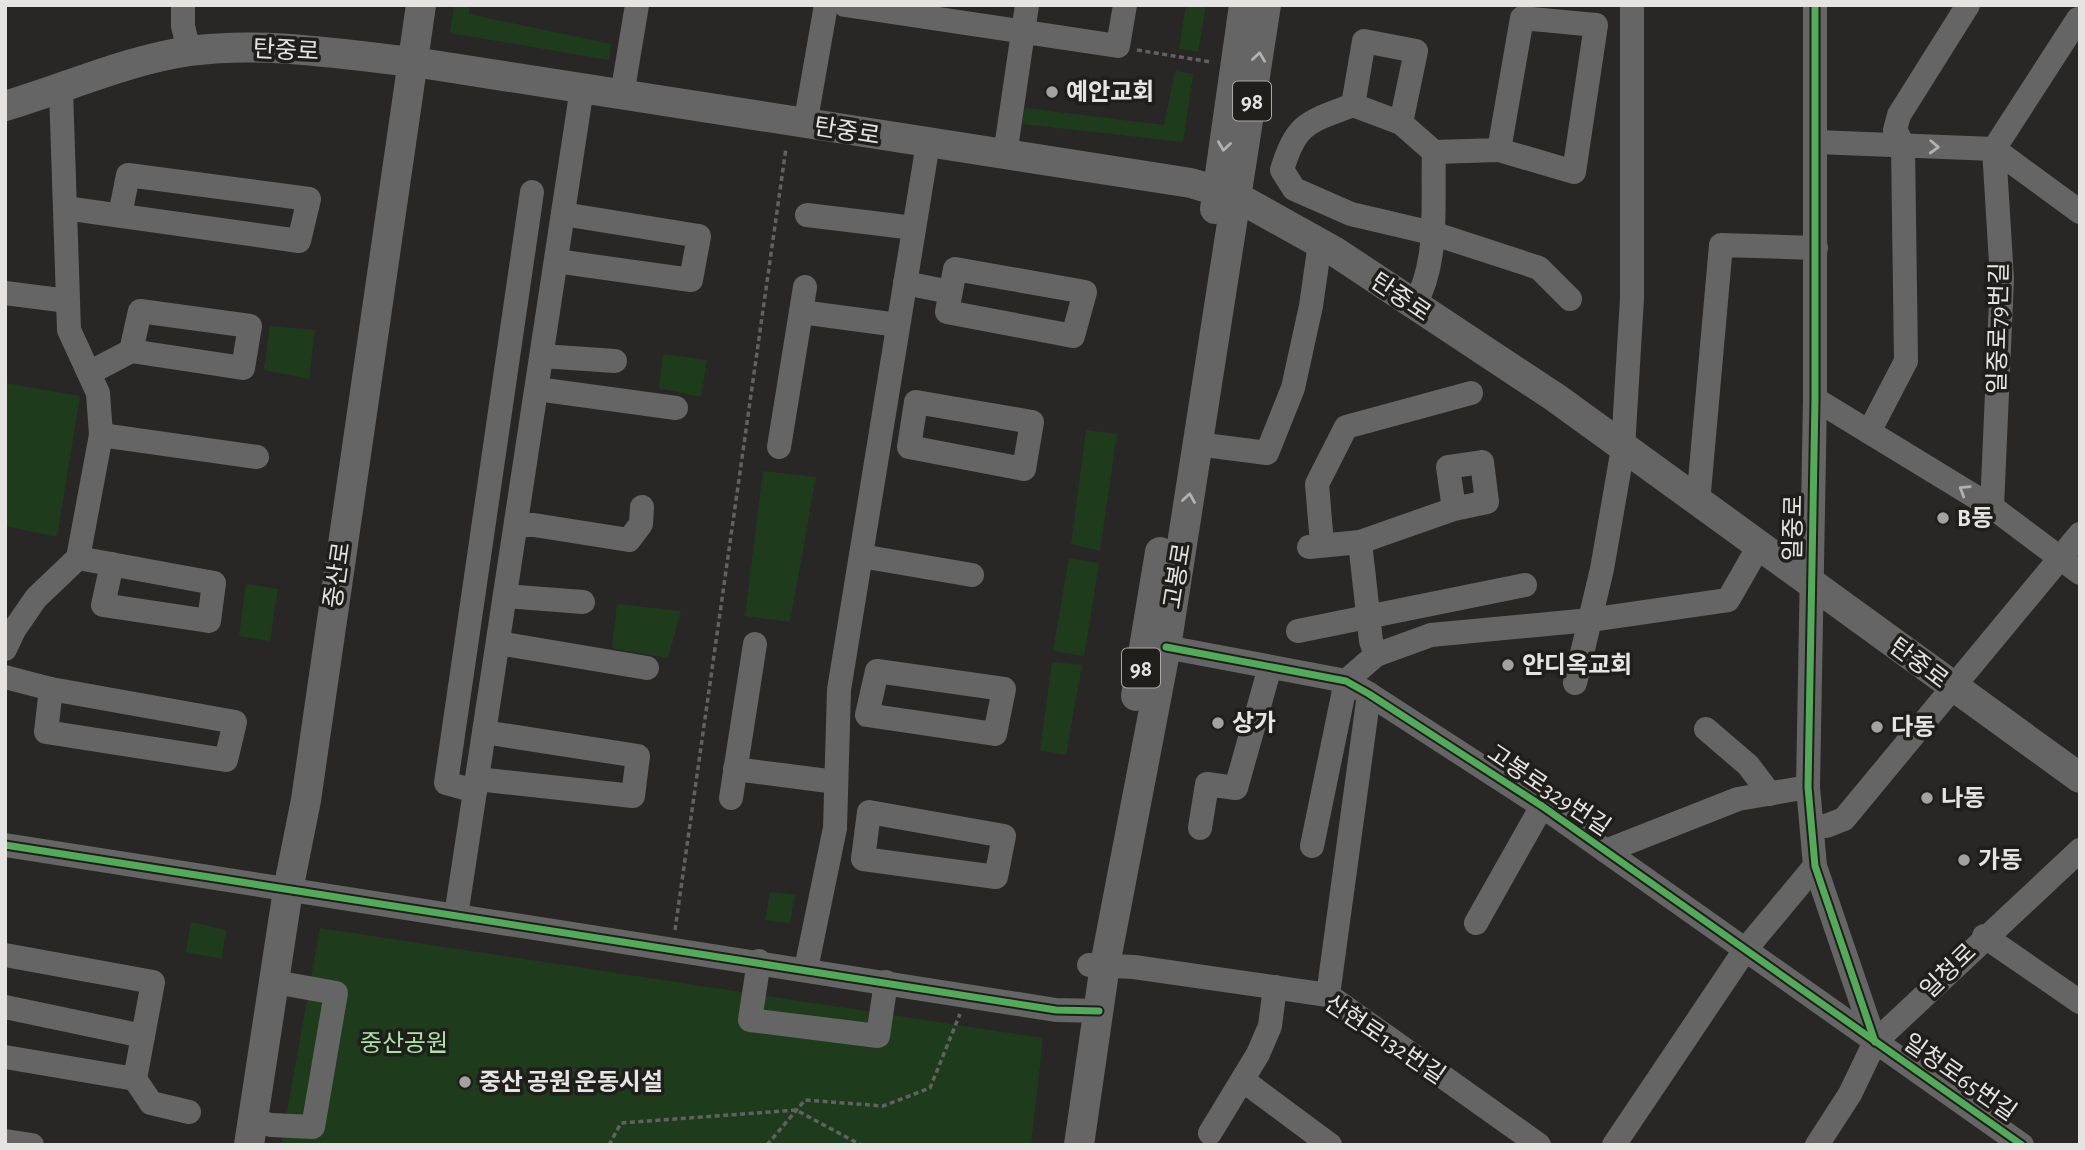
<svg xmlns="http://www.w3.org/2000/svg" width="2085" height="1150" font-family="'Alegreya Sans','Noto Sans KR',sans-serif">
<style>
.green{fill:#1e3c1c}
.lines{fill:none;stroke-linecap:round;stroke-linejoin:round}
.path{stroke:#626161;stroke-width:3.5;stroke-dasharray:5 3.5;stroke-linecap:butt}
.minor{stroke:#656565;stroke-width:24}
.major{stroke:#666565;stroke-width:30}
.cycleway-casing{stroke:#1f1e1b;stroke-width:11}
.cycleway{stroke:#51ab58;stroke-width:7}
.oneway{stroke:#b2b1b0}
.poi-dot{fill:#a3a2a0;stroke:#1f1e1b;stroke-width:2.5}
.labels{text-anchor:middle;stroke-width:7;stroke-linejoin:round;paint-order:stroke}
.shield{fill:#1f1e1b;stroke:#aaa9a6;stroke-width:2}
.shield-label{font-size:23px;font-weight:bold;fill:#e5e4e2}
.street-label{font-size:24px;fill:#e5e4e2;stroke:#1f1e1b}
.poi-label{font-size:24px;font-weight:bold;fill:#e5e4e2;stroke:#1f1e1b;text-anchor:start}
.park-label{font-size:24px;fill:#a8e4a3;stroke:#1f1e1b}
</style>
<rect width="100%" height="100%" fill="#282726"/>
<g class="green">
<polygon points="454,5 470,5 469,14 611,44 609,60 450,33"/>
<polygon points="1186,5 1206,5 1198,52 1179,49"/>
<polygon points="1175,71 1193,74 1183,142 1022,124 1025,108 1164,125"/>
<polygon points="270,326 315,330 309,379 264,370"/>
<polygon points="663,354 707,360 701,397 659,388"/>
<polygon points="5,383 80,396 57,537 5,526"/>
<polygon points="1086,430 1117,434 1100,551 1071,544"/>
<polygon points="763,471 816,477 790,622 745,616"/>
<polygon points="1069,558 1099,563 1084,656 1053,651"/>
<polygon points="246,584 278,589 270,641 239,636"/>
<polygon points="617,604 681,611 668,658 612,648"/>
<polygon points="1052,662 1082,665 1066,755 1040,750"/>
<polygon points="770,892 795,895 790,923 765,920"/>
<polygon points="191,922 226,930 222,959 186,952"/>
<polygon points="320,928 1043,1038 1031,1145 281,1145"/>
</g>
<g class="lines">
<g class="path">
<polyline points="1137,50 1211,62"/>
<polyline points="675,930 786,148"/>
<polyline points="609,1145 621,1123 796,1110 861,1145"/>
<polyline points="767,1145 805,1100 883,1106 930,1088 960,1014"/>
</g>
<g class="minor">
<polyline points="183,5 183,26 189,51"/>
<polyline points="845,5 1118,46 1125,5"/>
<polyline points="1815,5 1815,399 1808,787 1815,866 1875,1042"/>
<polyline points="622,95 637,5"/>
<polyline points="1353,105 1364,41 1416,51 1401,123"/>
<polyline points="805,125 826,5"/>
<polyline points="1816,142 1994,149 2080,212"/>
<path d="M1499,150L1522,18L1596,25L1574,172L1499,150L1434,152L1401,123L1353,105C1309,122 1296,122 1282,170L1294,189L1351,214L1432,233L1539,268L1570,299"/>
<polyline points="1005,155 1027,5"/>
<polyline points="65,208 299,241 309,199 128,175 120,215"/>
<polyline points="807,215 914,228"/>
<polyline points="556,261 691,280 699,236 563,214"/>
<polygon points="955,269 1085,292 1073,336 947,312"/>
<polyline points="905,283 950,292"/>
<polyline points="5,293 68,301"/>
<path d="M1414,306C1440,261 1432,203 1434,152"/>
<polyline points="801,312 898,325"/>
<polyline points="542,356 615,361"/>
<polyline points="89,373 131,351 243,368 250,326 140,311 131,351"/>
<polyline points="537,389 676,408"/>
<polyline points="1815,399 1992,507 2080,573"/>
<polygon points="916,402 1032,422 1024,469 909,447"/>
<polyline points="1869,432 1906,361 1903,145 1895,130 1899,115 1968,5"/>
<polyline points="101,435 257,457"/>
<polyline points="1197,444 1267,453 1293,388 1311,306 1320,243"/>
<polyline points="779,447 805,287"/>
<polyline points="1698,503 1721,245 1816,248"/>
<polyline points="1992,507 2002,279 1994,149 2078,19"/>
<polyline points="516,525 534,525 629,540 641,524 642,507"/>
<polyline points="1360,542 1371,641 1376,655"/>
<polyline points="1322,544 1317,484 1346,427 1471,393"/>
<polyline points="1309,547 1360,542 1454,509 1487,502 1482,462 1448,467 1454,509"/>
<polyline points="861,556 972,575"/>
<polyline points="78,558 214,583 209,621 103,605 112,564"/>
<polyline points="505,596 583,602"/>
<polyline points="1298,631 1525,585"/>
<polyline points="498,643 647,668"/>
<polyline points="1166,647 1346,681 1369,694 1542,806 2022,1145"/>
<polyline points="5,649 14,630 36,598 78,558 101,435 98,393 69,330 61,90"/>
<polygon points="877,671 1004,689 995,734 867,715"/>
<polyline points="5,677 51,689 235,722 226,760 46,732 51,689"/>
<polyline points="1575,683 1602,569 1623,448 1632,298 1632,5"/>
<polyline points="1706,729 1748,765 1770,794"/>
<polyline points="735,769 836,782"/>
<polyline points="477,779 633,796 638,756 484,732"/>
<polyline points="475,791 446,783 532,192"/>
<polyline points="731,798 755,644"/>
<polygon points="869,812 1004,836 996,877 863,859"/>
<polyline points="1812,826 1826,826 1844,819 2080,534"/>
<polyline points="1200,828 1207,784 1236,788 1270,667"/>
<polyline points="5,845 1056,1010 1099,1011"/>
<polyline points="1312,846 1346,681 1376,655 1431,635 1590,620 1728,600 1759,546"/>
<polyline points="1606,851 1738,799 1808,787"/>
<polyline points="456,916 582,88"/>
<polyline points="1476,923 1542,806"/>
<polyline points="1984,936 2080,1002"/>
<polyline points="5,955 153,982 135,1079 151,1103 189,1112"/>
<polyline points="759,961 750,1020 878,1036 886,982"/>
<polyline points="1089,965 1134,967 1328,995 1539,1145"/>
<polyline points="806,969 835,828 839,690 928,143"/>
<polyline points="1328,995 1369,694"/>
<polyline points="5,1007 143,1036"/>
<polyline points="5,1057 135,1079"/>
<polyline points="1244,1081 1330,1145"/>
<polyline points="253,1120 271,1125 313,1127 336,993 275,982"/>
<polyline points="1210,1133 1258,1054 1270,1026 1275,987"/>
<polyline points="5,1141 32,1145"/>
<polyline points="1614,1145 1745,950 1815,866"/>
<polyline points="1817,1145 1850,1094 1875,1042 2080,850"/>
</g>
<g class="major">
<path d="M5,106C66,88 127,60 190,51C264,41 340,54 414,62L1191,183L1237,197L1334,251L1556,398L2080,778"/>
<polyline points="1215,209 1244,5"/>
<polyline points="1136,696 1160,552"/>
<polyline points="249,1145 288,890 306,800 421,5"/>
<polyline points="1079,1145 1105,965 1166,647 1266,5"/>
</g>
<g class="cycleway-casing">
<g id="cycleway">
<polyline points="1815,5 1815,399 1808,787 1815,866 1875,1042"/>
<polyline points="1166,647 1346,681 1369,694 1542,806 2022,1145"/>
<polyline points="5,845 1056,1010 1099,1011"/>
</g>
</g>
<use href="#cycleway" class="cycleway"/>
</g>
<defs><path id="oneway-chevron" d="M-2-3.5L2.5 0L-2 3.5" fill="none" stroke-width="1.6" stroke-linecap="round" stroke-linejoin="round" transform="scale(1.75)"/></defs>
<g class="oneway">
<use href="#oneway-chevron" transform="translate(1259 57) rotate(-82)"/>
<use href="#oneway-chevron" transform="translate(1224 146) rotate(98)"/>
<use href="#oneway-chevron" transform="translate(1934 147) rotate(2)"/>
<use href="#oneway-chevron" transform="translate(1964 490) rotate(-148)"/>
<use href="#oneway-chevron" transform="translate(1189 498) rotate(-81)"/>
</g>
<g class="poi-dot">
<circle cx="1052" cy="92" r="7"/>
<circle cx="1943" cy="518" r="7"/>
<circle cx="1508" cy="665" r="7"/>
<circle cx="1218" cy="723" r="7"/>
<circle cx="1877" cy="727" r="7"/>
<circle cx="1927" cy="798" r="7"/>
<circle cx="1964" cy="860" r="7"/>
<circle cx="465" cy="1082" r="7"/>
</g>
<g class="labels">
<g class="shield">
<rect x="1233" y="81.5" width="38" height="39" rx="5"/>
<rect x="1122" y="648.5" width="38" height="39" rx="5"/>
</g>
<g class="shield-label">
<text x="1252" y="109">98</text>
<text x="1141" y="676">98</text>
</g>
<g class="street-label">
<text transform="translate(286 50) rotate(3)" y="8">탄중로</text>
<text transform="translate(847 131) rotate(9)" y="8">탄중로</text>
<text transform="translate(1401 297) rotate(34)" y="8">탄중로</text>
<text transform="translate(1998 328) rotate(-89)" y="8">일중로79번길</text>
<text transform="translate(1793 528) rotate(-89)" y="8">일중로</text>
<text transform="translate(337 575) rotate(-82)" y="8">중산로</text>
<text transform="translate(1177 576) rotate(-81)" y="8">고봉로</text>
<text transform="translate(1919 663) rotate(37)" y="8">탄중로</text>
<text transform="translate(1549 790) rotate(34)" y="8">고봉로329번길</text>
<text transform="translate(1948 971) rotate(-44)" y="8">일청로</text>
<text transform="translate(1385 1039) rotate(34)" y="8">산현로132번길</text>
<text transform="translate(1960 1077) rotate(35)" y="8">일청로65번길</text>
</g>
<g class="poi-label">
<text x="1066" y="100">예안교회</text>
<text x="1957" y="526">B동</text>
<text x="1522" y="673">안디옥교회</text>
<text x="1232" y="731">상가</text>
<text x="1891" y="735">다동</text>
<text x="1941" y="806">나동</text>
<text x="1978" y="868">가동</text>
<text x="479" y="1090">중산 공원 운동시설</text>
</g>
<g class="park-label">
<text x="404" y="1051">중산공원</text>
</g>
</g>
<rect width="2085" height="1150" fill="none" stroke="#e5e4e2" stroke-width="14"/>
</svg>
